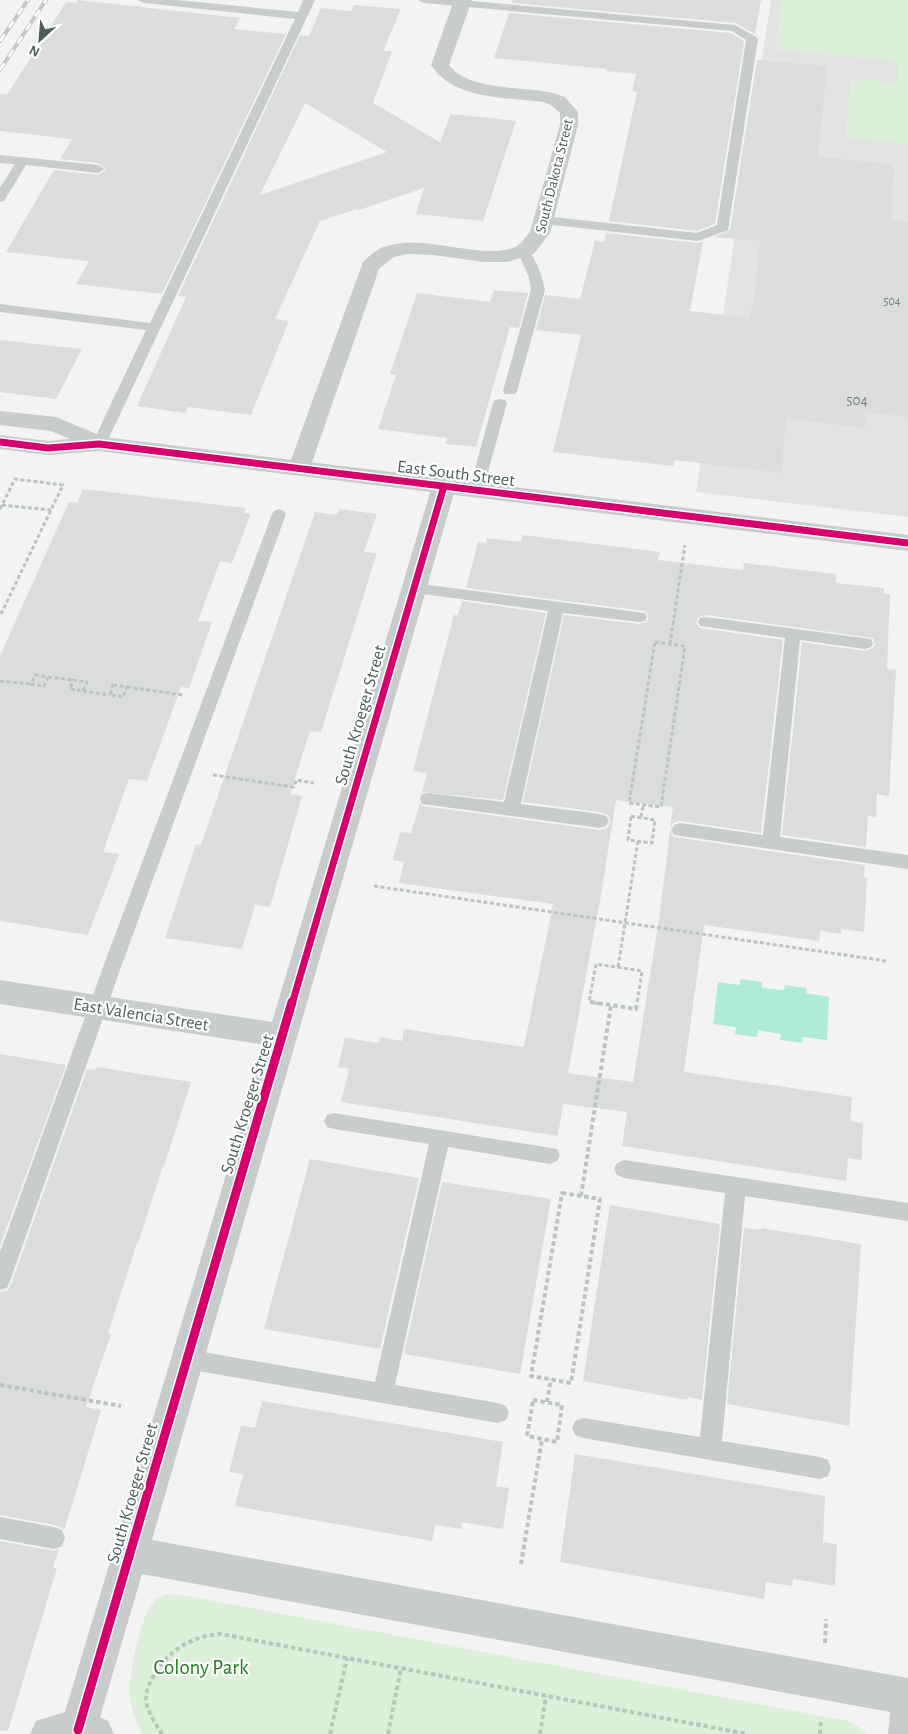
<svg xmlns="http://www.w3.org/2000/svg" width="908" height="1734" font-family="'Alegreya Sans',sans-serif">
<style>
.education{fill:#e4e3e4}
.green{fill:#dcf0d9}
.water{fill:#b0ebd9}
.building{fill:#dbdcdc;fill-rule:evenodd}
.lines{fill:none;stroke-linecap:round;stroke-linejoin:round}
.path-far1{stroke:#bac6bd;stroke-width:3;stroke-dasharray:4 2.5;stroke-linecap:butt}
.path{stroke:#bac6bd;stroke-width:4;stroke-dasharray:4.5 3;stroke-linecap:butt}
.service{fill:#c8cccc;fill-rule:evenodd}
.minor{fill:#c8cccc;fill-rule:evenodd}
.tertiary{fill:#c8cccc;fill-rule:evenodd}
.rail-casing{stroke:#c5c8c8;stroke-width:4}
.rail{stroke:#fff;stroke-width:2.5;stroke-dasharray:8;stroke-linecap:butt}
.cycleway-far1-casing{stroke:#fff;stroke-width:10}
.cycleway-casing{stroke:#fff;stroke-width:12}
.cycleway-far1{stroke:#d6006c;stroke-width:7}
.cycleway{stroke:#d6006c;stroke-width:9}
.labels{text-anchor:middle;stroke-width:4.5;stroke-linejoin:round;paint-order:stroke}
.far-number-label{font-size:12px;fill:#707f7e}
.far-street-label{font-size:15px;fill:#4b5f5e;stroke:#fff}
.number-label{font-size:15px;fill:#707f7e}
.street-label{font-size:18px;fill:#4b5f5e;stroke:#fff}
.near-park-label{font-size:21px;fill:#207e1d;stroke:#fff}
</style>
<rect width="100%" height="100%" fill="#f3f3f3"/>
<polygon class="education" points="771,0 908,0 908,517 696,492"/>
<g class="green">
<polygon points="781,0 908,0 908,144 845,138 851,79 898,83 898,61 776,50"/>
<path d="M169,1594L182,1595L848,1721L858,1726L867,1734H142C137,1722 131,1710 130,1697C127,1678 141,1613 155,1600C159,1596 164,1595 169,1594Z"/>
</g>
<polygon class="water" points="740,979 762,982 762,988 784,990 785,985 806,988 806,993 829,997 827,1040 803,1037 802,1043 780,1040 781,1034 758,1030 757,1037 735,1034 736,1027 713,1024 718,982 740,985"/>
<g class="building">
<polygon points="78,0 240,18 234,29 286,34 162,294 76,284 89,261 6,252 54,170 98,175 106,170 98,163 60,159 72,139 0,131 0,94 7,95 66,2 77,3"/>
<polygon points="513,0 761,0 755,34 735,23 512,3"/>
<path d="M354,5L401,9L383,51H392L373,103L440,142L451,114L516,121L483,221L416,214L424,188L359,210L357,209L320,221L275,319L289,321L251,415L188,407L185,413L137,406L186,297L178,296L300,35L309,36L321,8L351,11ZM305,103L387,152L260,195Z"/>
<polygon points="509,13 731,33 744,41 715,224 697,231 609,221 637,92 632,91 636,74 606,71 607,69 494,58"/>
<polygon points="757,60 827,66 818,157 894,164 891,220 908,222 908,417 865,412 865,428 786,419 781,473 675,460 673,466 553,452 581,335 536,330 545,295 580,299 595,241 604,242 606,233 698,243 703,241 690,311 750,318 752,305 754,305 760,241 714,237 730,230"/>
<polygon points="494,290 528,293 519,328 510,327 476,447 445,444 447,438 378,429 396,375 390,374 417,293 490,302"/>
<polygon points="0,340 82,349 56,399 0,392"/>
<polygon points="83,489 246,508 244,513 251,513 232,563 220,561 198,621 212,622 189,688 181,687 147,781 129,779 103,852 119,854 88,935 0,921 0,656 69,502 77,503"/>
<polygon points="339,509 377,514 364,552 377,553 321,732 310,731 290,794 302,796 270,907 255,905 242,949 165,938 196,844 201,845 315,512 337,515"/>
<polygon points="523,535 660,552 658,560 743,570 744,563 836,574 836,583 884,588 884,594 890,594 887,669 896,670 889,796 877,794 876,817 868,816 866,847 782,835 802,642 865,651 873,648 875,644 873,638 706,615 698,617 696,623 700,628 783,640 761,833 680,821 673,823 670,828 673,807 616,800 601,895 568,1073 633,1082 659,919 670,831 674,837 865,865 864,877 867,877 864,932 841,929 841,934 820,931 819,941 704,925 684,1072 852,1097 850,1121 863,1123 862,1160 848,1158 846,1181 622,1146 627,1112 563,1104 558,1136 341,1102 349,1069 338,1067 345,1038 379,1043 380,1037 402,1041 404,1029 524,1047 553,904 399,883 404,862 393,860 400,832 411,833 420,803 422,806 600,830 607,828 611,822 608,815 600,812 523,802 564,615 639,624 647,622 649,616 645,611 466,588 478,542 486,543 487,538 521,542"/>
<polygon points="462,601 546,613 503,800 422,792 427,773 413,771 454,615 458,615"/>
<polygon points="0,1054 66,1065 0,1246"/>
<polygon points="97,1067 191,1082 164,1166 163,1166 138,1243 137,1243 108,1333 111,1334 86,1407 101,1410 64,1531 63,1528 54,1525 0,1515 0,1292 8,1290 12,1282 87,1069 96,1070"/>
<polygon points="310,1159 419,1178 380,1349 264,1329"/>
<polygon points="442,1182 551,1199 520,1374 404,1354"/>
<polygon points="610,1205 720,1224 702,1400 688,1397 687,1400 583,1381"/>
<polygon points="744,1228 761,1230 761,1228 861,1244 849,1426 727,1404"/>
<polygon points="262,1401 503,1442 496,1486 509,1488 503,1529 462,1522 461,1529 435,1525 432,1541 235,1506 243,1474 229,1472 241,1425 255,1428"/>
<polygon points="575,1454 825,1496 823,1542 837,1544 835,1586 793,1579 792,1586 766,1582 764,1599 560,1562"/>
<polygon points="0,1541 54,1551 59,1549 53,1568 57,1568 8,1731 0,1730"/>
</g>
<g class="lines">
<g class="path-far1">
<polyline points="2,505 51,510"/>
<polyline points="0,509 15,479 63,485 0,616"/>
<polygon points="655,642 685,646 661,807 629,803"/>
<polyline points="670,644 685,545"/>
<polygon points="35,675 48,677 44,686 31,684"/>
<polyline points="48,677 73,680"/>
<polygon points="73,680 87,682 83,691 70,689"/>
<polyline points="0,681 31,684"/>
<polygon points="113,685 127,687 123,697 110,695"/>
<polyline points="127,687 183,695"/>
<polyline points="83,691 110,695"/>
<polyline points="213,775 294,787 296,780 314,783"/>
<polygon points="631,816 655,820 652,843 628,840"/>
<polyline points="641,817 643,805"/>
<polyline points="374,886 886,961"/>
<polyline points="618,967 638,841"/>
<polyline points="600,1004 589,1002 596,964 642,971 637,1004"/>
</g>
<g class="path">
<polyline points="591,1002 636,1009 637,1002"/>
<polygon points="562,1193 600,1199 571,1383 531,1376"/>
<polyline points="581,1196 611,1005"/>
<polyline points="0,1385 121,1406"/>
<polygon points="533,1400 562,1405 557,1442 527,1436"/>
<polyline points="547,1402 551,1379"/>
<polyline points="521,1564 542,1439"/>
<polyline points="825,1643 826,1619"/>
<path d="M162,1734C156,1724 147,1712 146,1699C146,1692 149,1683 153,1677C167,1651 191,1636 221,1634L747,1734"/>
<polyline points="330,1734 347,1658"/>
<polyline points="388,1734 401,1668"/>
<polyline points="540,1734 546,1696"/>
<polyline points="820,1734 821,1721"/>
</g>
<g class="service">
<polygon points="138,0 177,0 298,12 303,0 315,0 106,444 104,447 94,447 92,444 146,330 0,312 0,304 150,323 295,19 144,3"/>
<polygon points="418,0 461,0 735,25 756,37 758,39 728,230 698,241 544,224 538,220 544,216 697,233 717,225 746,40 732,31 424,3"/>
<polygon points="0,155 98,165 104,169 98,173 26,165 4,201 0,202 0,188 15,164 0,163"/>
<path d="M523,247C534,250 543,279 545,290L517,391L515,394H505L503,391L531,290L529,277L517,251Z"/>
<polygon points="500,399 505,400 507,403 483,490 481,493 471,493 469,490 493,403 495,400"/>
<polygon points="279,509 284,511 286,514 120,970 10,1281 7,1288 0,1290 0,1252 102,970 272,514 274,511"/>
<polygon points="413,583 645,613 647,617 645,621 639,622 563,613 521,804 600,814 606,816 609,821 606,826 600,828 422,804 420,799 422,794 428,793 504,802 548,611 408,592 405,588 408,584"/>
<polygon points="706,617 871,639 873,643 871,647 865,649 800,640 780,837 908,855 908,869 674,835 671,830 674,825 680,823 763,835 785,638 700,626 698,622 700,618"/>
<polygon points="334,1113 557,1149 560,1155 557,1161 550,1164 448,1147 395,1385 498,1403 506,1406 509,1413 506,1420 498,1423 186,1369 179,1366 175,1359 179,1352 186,1349 375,1382 429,1144 334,1129 327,1127 324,1121 327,1115"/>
<polygon points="624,1160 908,1203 908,1221 745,1196 722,1441 820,1457 828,1460 831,1468 828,1476 820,1479 583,1438 575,1435 572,1428 575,1421 583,1418 700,1437 725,1193 624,1178 617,1175 614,1169 617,1163"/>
<polygon points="0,1517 54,1527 62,1530 65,1538 62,1546 54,1549 0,1539"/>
</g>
<g class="minor">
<path d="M454,0H472L449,65C468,91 523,86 553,93L565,97L578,112V125L550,233L534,254L507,262H484L433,255L408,254L394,257L379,269L310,468L307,473L299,475L291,473L288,468L363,262C368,257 375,251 381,248C425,231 483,263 517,246C522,243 526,236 530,232L560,125V113L551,105L543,102C506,97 453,100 431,65Z"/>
<polygon points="444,478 452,481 456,486 152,1540 908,1678 908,1734 888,1734 890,1712 142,1574 100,1717 108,1721 114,1734 30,1734 36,1721 65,1712 265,1045 0,1004 0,980 272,1022 432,486 436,481"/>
</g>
<polygon class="tertiary" points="0,411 56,417 104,437 908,535 908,551 99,451 48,455 0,449 0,435 48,441 70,439 51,431 0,425"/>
<g class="rail-casing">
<g id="rail">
<polyline points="0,41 28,0"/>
<polyline points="0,70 46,0"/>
</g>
</g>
<use href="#rail" class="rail"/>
<g class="cycleway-far1-casing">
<g id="cycleway-far1">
<polyline points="0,442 48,448 99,444 908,543"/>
<polyline points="292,1004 444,486"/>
</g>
</g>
<g class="cycleway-casing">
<polyline id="cycleway" points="78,1730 292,1002"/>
</g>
<use href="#cycleway-far1" class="cycleway-far1"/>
<use href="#cycleway" class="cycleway"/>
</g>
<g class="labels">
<g class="far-number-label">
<text x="892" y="305">504</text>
</g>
<g class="far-street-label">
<text transform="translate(554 176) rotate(-76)" y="5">South Dakota Street</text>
</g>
<g class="number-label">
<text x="857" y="405">504</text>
</g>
<g class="street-label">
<text transform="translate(456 473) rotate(7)" y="6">East South Street</text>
<text transform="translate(360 715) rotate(-74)" y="6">South Kroeger Street</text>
<text transform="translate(141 1014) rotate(9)" y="6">East Valencia Street</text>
<text transform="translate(247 1104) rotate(-73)" y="6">South Kroeger Street</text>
<text transform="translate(132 1493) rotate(-74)" y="6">South Kroeger Street</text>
</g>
<g class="near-park-label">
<text x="201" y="1674">Colony Park</text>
</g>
</g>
<g transform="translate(40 40) rotate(206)" stroke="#ffffff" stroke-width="4" paint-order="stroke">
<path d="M0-4L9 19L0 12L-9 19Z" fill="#4b5f5e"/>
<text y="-8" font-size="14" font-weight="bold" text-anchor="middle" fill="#4b5f5e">N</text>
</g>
</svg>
